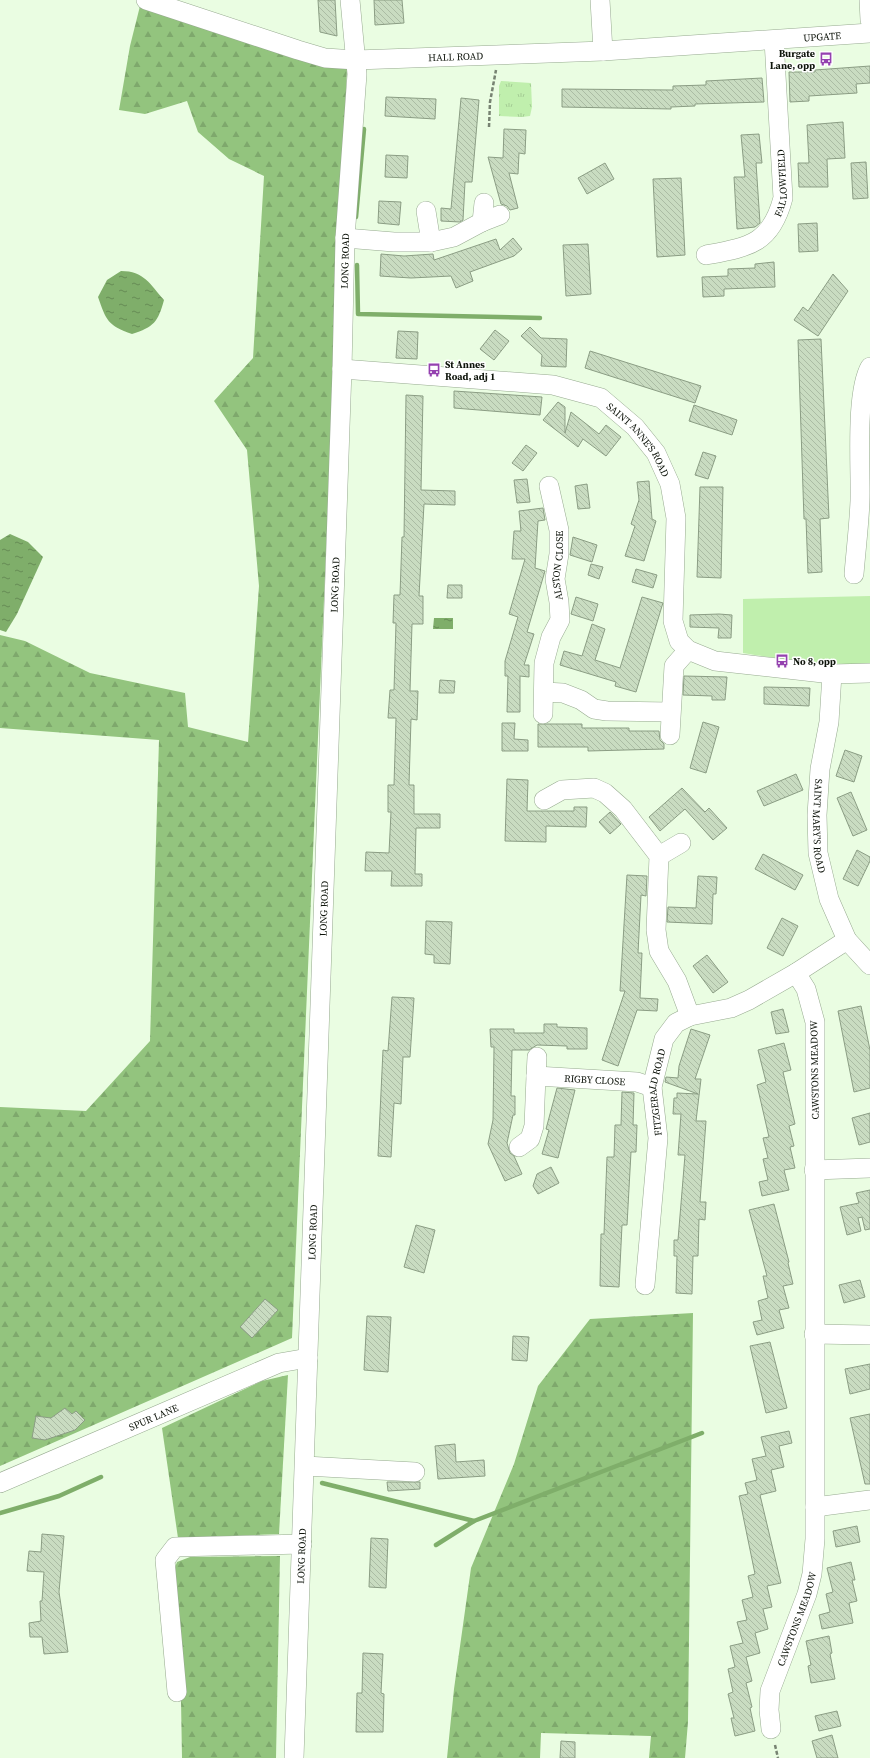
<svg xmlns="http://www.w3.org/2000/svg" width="870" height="1758" font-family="'Source Serif 4',serif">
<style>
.grass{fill:#c0efad}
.forest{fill:url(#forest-firs)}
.park{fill:url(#park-tufts)}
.water{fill:url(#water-ripples)}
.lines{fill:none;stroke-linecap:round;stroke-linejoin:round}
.stream{stroke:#7fae6a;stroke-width:4.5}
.building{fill:url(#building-back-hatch);stroke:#8b9d84}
.minor-casing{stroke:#97aa90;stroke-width:20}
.path{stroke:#778372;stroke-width:2.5;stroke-dasharray:4 2;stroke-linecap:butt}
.minor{stroke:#fff;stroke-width:19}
.labels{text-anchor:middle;stroke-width:3;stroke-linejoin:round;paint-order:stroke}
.street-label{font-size:10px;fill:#0e140b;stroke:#fff}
.poi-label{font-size:10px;font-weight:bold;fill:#0e140b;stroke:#fff;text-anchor:start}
</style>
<defs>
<pattern id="forest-firs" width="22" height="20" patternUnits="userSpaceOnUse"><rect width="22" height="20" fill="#93c47e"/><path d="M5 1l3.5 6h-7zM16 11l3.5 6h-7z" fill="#7ea86c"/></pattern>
<pattern id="park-tufts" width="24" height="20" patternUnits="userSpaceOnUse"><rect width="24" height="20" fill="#c0efad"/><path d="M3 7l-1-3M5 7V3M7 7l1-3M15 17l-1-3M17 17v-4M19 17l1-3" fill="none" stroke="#a4cc94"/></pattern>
<pattern id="water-ripples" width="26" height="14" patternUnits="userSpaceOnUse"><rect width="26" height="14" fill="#7fae6a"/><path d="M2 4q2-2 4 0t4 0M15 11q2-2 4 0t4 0" fill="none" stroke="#668c55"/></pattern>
<pattern id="building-back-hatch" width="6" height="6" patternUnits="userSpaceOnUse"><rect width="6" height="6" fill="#c9dcc1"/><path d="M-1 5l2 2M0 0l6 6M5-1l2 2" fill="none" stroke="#abbca4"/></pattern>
</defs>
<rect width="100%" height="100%" fill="#eafde2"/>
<path class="grass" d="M870,596V664C827,665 785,660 743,653V599Z"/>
<g class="forest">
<polygon points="140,6 347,68 292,1338 0,1466 0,1107 86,1111 150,1041 159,740 0,728 0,635 25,641 90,673 185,693 188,727 248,742 259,586 247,450 214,401 253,358 264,176 229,159 198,132 187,101 145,114 119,110 130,46"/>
<polygon points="693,1313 688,1722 685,1758 649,1758 651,1736 541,1733 540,1758 447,1758 454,1689 471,1568 514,1464 538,1386 590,1319"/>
<polygon points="288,1375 279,1534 178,1538 162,1428 262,1381"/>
<polygon points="280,1556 276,1758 182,1758 181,1700 173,1573 177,1562 190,1557"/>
</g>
<polygon class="park" points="501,81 531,83 532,107 530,116 522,117 499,116 499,86"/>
<g class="water">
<path d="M121,271C144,271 150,284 164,300C158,322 154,327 132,334C108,326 106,320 98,297L107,280Z"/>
<polygon points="10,534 28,542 43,557 17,614 6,632 0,630 0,540"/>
<polygon points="434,618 453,618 453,629 433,629"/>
</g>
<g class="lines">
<g class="stream">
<polyline points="356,217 364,129"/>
<polyline points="357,265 358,314 540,318"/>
<polyline points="322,1483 474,1521"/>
<polyline points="0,1513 59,1496 101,1477"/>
<polyline points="436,1545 474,1521 702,1433"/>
</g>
</g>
<g class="building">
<polygon points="318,0 335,0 337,36 320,32"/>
<polygon points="374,0 402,0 404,23 375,25"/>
<polygon points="870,66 870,83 856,84 857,93 809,96 809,101 790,102 789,72 815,72 815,70"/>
<polygon points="762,78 764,102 695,104 695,106 671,107 671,109 562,107 562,89 673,90 673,86 706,85 706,81"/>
<polygon points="386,97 436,99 435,119 385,116"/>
<polygon points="461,98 479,100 472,182 465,182 463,220 460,222 441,221 441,208 451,209"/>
<polygon points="843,122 845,158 827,159 828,187 799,187 798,163 809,163 807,125"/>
<polygon points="504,129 526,130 525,154 519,153 518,174 509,173 518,208 510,210 507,206 501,204 488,157 503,158"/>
<polygon points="759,134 762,163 756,163 760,223 755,227 737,229 734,177 745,177 741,135"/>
<polygon points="386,155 408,156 407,178 385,177"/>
<polygon points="866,162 868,198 853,199 851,163"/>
<polygon points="605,163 614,179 587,194 578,178"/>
<polygon points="681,178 685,255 657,257 653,179"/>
<polygon points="379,201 401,202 399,225 378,223"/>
<polygon points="817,223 818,251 799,252 798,224"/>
<polygon points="513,238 522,249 514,256 470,272 473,281 456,288 451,276 411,278 380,276 381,254 404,256 433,254 434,260 496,239 500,250"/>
<polygon points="588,244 591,294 566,296 563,245"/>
<polygon points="774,262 775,287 724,289 724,296 703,297 702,277 728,276 728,269 755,268 755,264"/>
<polygon points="833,274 848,291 818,336 794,320 803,307 808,311"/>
<polygon points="530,327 541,338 567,339 566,367 541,366 542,355 521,336"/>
<polygon points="495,330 509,341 494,360 480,349"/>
<polygon points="398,331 418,332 417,359 396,358"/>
<polygon points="821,339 829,518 820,519 822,572 808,573 806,519 804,519 798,340"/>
<polygon points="590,351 701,386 695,403 585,368"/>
<polygon points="454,391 542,397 540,415 454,408"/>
<polygon points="406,395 423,396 421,490 455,491 455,505 424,504 419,596 423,596 423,624 412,624 410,691 418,691 417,720 411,719 409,785 414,785 414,814 440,814 440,828 416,828 415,874 422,874 422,886 391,886 392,871 365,871 366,852 389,853 391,812 388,812 388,785 394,785 396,718 388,718 390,690 394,690 396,623 393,623 394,595 400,595 402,537 404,537"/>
<polygon points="558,402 565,407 565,433 571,412 599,434 606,425 621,437 606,456 583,439 578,447 543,420"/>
<polygon points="694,405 737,420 732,435 689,421"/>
<polygon points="526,445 537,453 523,471 512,463"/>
<polygon points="703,452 716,456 708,479 695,475"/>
<polygon points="527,479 530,502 517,503 514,480"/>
<polygon points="649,481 652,519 656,521 644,561 625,556 635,526 631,524 639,500 637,482"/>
<polygon points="587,484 590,508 578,509 575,486"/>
<polygon points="700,487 723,487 721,578 697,577"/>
<polygon points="543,508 545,520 538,521 535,568 545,571 527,632 534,634 524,665 529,665 529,677 520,676 520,712 507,712 508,676 505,676 505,661 518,617 509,614 525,559 512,559 514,531 521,531 519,511"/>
<polygon points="573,537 597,545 592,562 570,555"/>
<polygon points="591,564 603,567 599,579 588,575"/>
<polygon points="636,569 657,575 653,588 632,582"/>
<polygon points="448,585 462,585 462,598 447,598"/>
<polygon points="576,597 598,604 593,621 571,614"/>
<polygon points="642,597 663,603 662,606 636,692 615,686 616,682 560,665 564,651 582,656 592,624 605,629 595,660 620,668"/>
<polygon points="719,614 732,615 731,638 718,638 719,628 690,627 690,615"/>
<polygon points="684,676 727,677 725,700 712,700 712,696 683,695"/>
<polygon points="440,680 455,681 454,693 439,693"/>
<polygon points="764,687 810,688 809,706 764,704"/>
<polygon points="703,722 719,727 706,773 690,768"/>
<polygon points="502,723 515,723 514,739 528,740 528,751 502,751"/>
<polygon points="538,724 582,724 582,728 629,728 629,731 659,731 660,740 664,744 664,749 588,751 588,747 538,747"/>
<polygon points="845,750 862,756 854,782 836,776"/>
<polygon points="796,774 803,790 764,806 757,791"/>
<polygon points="507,779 528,780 527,811 574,811 574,807 587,807 586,827 546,826 546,842 505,841"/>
<polygon points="682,788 705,812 709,808 727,828 713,840 685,809 660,831 649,817"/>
<polygon points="851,792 867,830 853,836 837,798"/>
<polygon points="610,812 621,824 610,834 599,822"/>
<polygon points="857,850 870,857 870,861 858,886 843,879"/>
<polygon points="763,854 803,875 795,890 755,869"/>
<polygon points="627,875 647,876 646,896 641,895 638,953 642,953 640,998 658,999 657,1011 637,1010 618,1066 602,1060 625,991 620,991"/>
<polygon points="698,876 717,877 716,894 713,894 712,924 667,922 668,907 696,908"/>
<polygon points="782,918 798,926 783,956 767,948"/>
<polygon points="426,921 452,922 450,964 434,963 434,955 425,954"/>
<polygon points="707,955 728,982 713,993 693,966"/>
<polygon points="392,997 414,998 410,1057 403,1057 401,1104 394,1103 391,1157 378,1156 383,1050 388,1051"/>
<polygon points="861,1006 870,1050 870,1088 854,1092 838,1011"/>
<polygon points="783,1009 789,1032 776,1034 771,1012"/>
<polygon points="544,1024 557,1024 557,1027 587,1028 587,1049 567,1049 567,1046 537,1045 529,1050 512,1050 511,1096 515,1096 515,1115 513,1115 507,1143 510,1153 514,1156 522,1174 505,1181 488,1144 493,1120 494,1047 491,1047 490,1029 514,1029 514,1033 544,1033"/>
<polygon points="691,1029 710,1035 695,1079 701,1079 696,1121 706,1121 700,1202 706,1202 705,1220 699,1219 698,1256 693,1256 692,1294 676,1293 677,1256 674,1256 674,1240 678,1240 685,1155 678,1155 681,1114 673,1114 674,1098 677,1098 677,1093 698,1094 665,1082 666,1077 678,1078 679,1066"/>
<polygon points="784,1043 791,1070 783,1072 795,1124 789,1126 794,1146 790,1147 795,1168 784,1170 789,1190 762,1196 759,1182 768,1180 763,1159 768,1158 763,1138 769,1137 757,1085 766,1082 758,1050"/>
<polygon points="557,1088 575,1090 558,1158 542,1154 549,1130 546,1129"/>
<polygon points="622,1092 634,1093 633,1125 637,1125 636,1152 631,1152 627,1225 622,1225 619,1287 600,1286 601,1234 604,1234 607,1157 614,1157 615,1125 621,1125"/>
<polygon points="870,1113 870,1142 859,1145 852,1118"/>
<polygon points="551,1167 559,1183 538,1194 533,1186 537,1174"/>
<polygon points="870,1190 870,1229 865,1230 862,1217 858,1218 861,1231 847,1235 840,1207 859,1203 856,1193"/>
<polygon points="774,1204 789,1262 788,1263 793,1284 783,1286 789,1308 779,1310 784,1328 757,1335 753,1322 762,1320 758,1301 768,1298 763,1276 767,1276 749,1210"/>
<polygon points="416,1225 435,1230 424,1273 404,1267"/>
<polygon points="860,1280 865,1297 844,1303 839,1285"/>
<polygon points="265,1299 278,1310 252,1338 240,1327"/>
<polygon points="367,1316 391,1317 388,1372 364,1370"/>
<polygon points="513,1336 529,1337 527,1361 512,1360"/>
<polygon points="770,1342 787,1408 766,1413 750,1346"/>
<polygon points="870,1364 870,1389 850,1394 845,1369"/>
<polygon points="65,1408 72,1414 76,1411 85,1420 75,1430 45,1440 32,1438 36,1416 51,1418"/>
<polygon points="870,1414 870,1484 865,1484 850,1418"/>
<polygon points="789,1431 792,1443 779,1446 784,1467 771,1470 776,1491 760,1495 781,1583 767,1586 772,1607 763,1609 768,1629 755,1633 760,1653 746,1657 752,1681 746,1683 752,1707 750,1708 755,1731 735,1736 731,1718 734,1718 728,1694 733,1692 728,1669 735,1667 730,1646 743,1643 737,1622 747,1620 742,1600 753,1597 748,1576 755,1574 739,1496 748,1494 745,1483 757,1480 752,1459 766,1456 761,1437"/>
<polygon points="455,1444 456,1462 484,1460 485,1476 438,1479 435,1446"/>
<polygon points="387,1482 420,1482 420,1489 388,1491"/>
<polygon points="857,1526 860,1542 836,1547 833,1531"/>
<polygon points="42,1534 64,1536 59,1592 68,1652 44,1654 42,1637 30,1637 29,1623 41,1621 40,1601 42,1601 44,1572 27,1571 29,1551 41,1552"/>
<polygon points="371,1538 388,1539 386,1588 369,1587"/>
<polygon points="851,1562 855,1580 852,1580 857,1601 849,1603 853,1623 822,1629 819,1615 830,1612 826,1594 833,1592 827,1568"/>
<polygon points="829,1636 832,1653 830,1654 835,1679 811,1683 808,1666 811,1665 806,1641"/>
<polygon points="363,1653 383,1654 381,1693 384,1694 383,1732 356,1732 357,1693 362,1693"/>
<polygon points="837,1711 841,1726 819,1731 815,1716"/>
<polygon points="832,1735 838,1758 817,1758 812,1741"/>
<polygon points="561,1741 575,1742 575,1758 560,1758"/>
</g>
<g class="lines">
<g class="minor-casing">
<g id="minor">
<path id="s1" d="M146,0L298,50L325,58L356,60L603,51L870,33"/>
<polyline points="600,0 603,51"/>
<polyline points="869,0 870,20"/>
<polyline points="426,211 431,242"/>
<polyline points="482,222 484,203"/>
<polyline points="345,238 394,242 431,242 454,237 482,222 500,215"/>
<path id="s2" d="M706,255C749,247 771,244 783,198L774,40"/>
<path id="s3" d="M342,369L553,385L601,398L635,427L656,453L670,484L676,518L673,621L679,641L688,650L715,661L832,674L870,673"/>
<path d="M854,574C856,550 859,525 860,501C861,468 855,394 870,367"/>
<path id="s4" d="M832,674L829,722L820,769L817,815L818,853L829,899L847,940L870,965"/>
<polyline points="544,692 563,693 581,700 594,709 607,711 670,712"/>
<path id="s5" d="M543,714L544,663L551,637L560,620L559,602L555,579L559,554V530L549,486"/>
<polyline points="670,735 674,666 688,650"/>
<polyline points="544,800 562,790 594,788 605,793 623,809 659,856 656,930 659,951 677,981 690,1016"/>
<polyline points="659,856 681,843"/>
<polyline points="536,1076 537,1057"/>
<path id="s6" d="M519,1147L530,1139L534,1126L536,1076L637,1082L652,1087"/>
<polyline points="814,1170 870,1168"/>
<path id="s7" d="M645,1285L658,1138L652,1087L664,1039L676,1023L690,1016L731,1008L749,1000L796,973L847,940"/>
<polyline points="814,1334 870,1335"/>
<polyline points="305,1466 415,1472"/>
<path id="s8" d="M0,1483L279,1363L308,1358"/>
<polyline points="815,1507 870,1500"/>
<polyline points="177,1692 165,1560 175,1547 302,1544"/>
<path id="s9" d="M771,1729L769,1710L770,1691L807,1594L812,1574L815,1539V1022L806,989L796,973"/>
<path id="s10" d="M294,1758L342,369L345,238L357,74L350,0"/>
</g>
</g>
<g class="path">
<polyline points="489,127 490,102 496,70"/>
<polyline points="775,1745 778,1758"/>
</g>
<use href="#minor" class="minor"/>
</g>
<defs>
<g id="bus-bare" transform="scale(1.08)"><path d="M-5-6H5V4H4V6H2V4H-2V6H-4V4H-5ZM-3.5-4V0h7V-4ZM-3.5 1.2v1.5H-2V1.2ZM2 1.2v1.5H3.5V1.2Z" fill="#9441af" stroke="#fff" stroke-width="2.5" paint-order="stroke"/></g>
</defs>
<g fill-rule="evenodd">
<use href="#bus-bare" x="826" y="59"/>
<use href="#bus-bare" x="434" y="370"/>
<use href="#bus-bare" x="782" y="661"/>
</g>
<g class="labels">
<g class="street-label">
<text dy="4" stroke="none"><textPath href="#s1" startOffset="686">UPGATE</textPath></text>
<text dy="4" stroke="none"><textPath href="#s1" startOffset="319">HALL ROAD</textPath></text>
<text dy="4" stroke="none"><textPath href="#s2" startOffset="119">FALLOWFIELD</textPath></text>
<text dy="4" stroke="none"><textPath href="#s10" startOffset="1498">LONG ROAD</textPath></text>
<text dy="4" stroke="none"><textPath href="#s3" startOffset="318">SAINT ANNE'S ROAD</textPath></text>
<text dy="4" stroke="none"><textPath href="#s5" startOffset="152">ALSTON CLOSE</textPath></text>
<text dy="4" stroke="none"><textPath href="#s10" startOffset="1174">LONG ROAD</textPath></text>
<text dy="4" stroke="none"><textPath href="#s4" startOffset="153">SAINT MARY'S ROAD</textPath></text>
<text dy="4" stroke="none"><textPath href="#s10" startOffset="850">LONG ROAD</textPath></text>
<text transform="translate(814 1070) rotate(-91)" y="4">CAWSTONS MEADOW</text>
<text dy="4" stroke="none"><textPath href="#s6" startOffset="136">RIGBY CLOSE</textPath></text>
<text dy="4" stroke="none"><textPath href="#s7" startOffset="194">FITZGERALD ROAD</textPath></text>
<text dy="4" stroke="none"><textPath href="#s10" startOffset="526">LONG ROAD</textPath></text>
<text dy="4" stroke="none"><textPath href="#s8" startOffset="167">SPUR LANE</textPath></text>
<text dy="4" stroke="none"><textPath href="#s10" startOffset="202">LONG ROAD</textPath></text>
<text dy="4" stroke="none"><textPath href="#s9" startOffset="115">CAWSTONS MEADOW</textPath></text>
</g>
<g class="poi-label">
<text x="815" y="57" text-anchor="end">Burgate<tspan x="815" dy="12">Lane, opp</tspan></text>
<text x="445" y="368">St Annes<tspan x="445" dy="12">Road, adj 1</tspan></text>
<text x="793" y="665">No 8, opp</text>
</g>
</g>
</svg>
